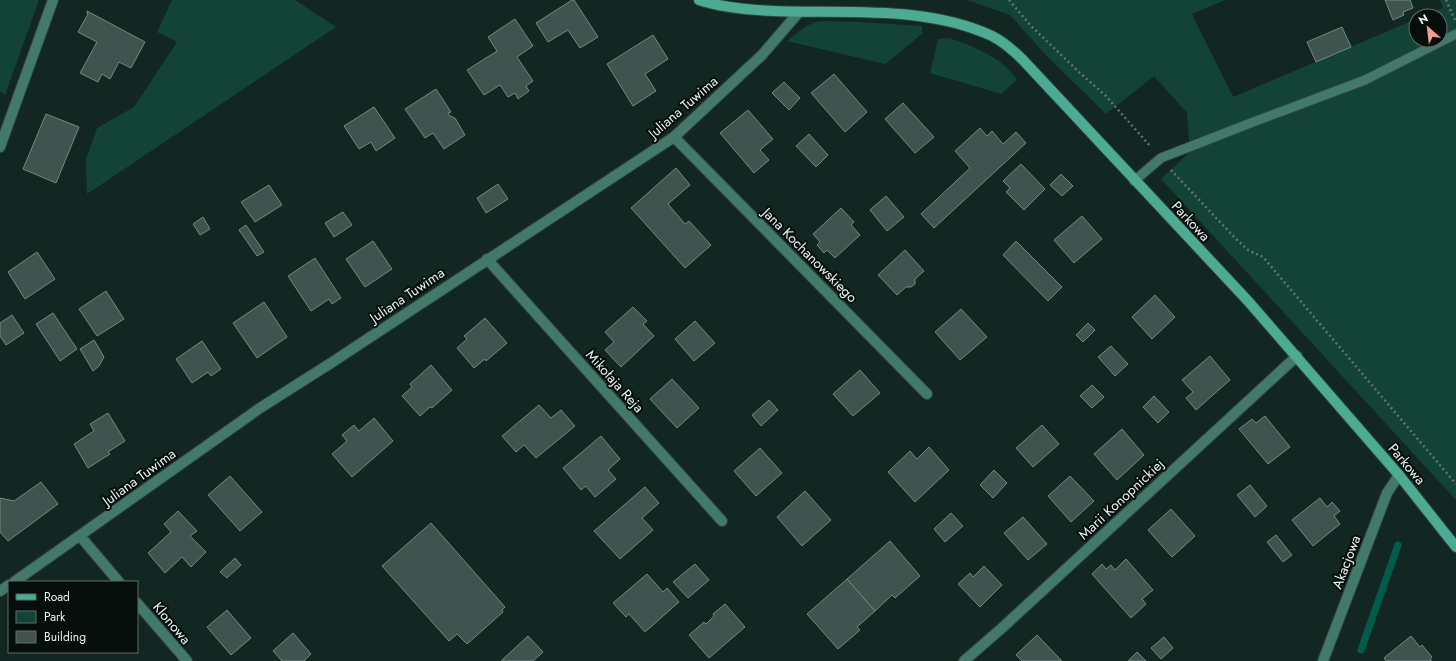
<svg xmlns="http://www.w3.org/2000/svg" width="1456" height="661" font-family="Jost,sans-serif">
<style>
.green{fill:#134236}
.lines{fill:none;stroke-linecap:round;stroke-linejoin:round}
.stream{stroke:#005d4a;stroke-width:7}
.building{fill:#3f544e;stroke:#728982}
.lane-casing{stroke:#30443e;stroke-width:11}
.street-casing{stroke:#30443e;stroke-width:12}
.secondary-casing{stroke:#30443e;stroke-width:12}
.path{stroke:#62746f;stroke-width:2.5;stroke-dasharray:2 3;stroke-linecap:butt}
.lane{stroke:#42796a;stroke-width:9}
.street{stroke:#42796a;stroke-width:10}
.secondary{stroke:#4eab93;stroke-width:10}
.labels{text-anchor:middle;stroke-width:4;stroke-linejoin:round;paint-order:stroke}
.street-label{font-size:14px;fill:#e9f6f2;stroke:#060e0b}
</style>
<rect width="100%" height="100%" fill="#122721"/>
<g class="green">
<polygon points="0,0 39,0 5,95 0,91"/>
<polygon points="172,0 295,0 336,27 87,194 86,159 97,128 134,107 177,42 157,32"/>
<polygon points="967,0 1225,0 1192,14 1233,97 1416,19 1416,40 1440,40 1440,16 1424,16 1443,8 1440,0 1456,0 1456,500 1161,179 1190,152 1187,113 1154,76 1106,114 1047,56 1010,15"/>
<path d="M820,21L859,22L922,26V34L885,64L787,41C797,33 806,24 820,21Z"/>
<path d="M949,38C971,45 1005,59 1017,80L1001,94L930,73L938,39Z"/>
</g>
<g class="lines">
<polyline class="stream" points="1361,650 1398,545"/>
</g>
<g class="building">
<polygon points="572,0 574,0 598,37 580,48 568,30 548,42 536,23"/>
<polygon points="1385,0 1410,0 1413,8 1403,12 1404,15 1393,20"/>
<polygon points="87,11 145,42 131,68 119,62 110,79 102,74 98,82 80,73 97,42 78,32 88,14 87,13"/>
<polygon points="515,19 533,46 517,57 533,81 526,86 529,91 518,99 515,93 508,97 500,85 484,95 467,70 497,51 488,37"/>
<polygon points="1342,27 1351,47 1316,62 1307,42"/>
<polygon points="653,35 668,59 645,74 656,91 633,106 607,64"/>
<polygon points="834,74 867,112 845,132 811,93"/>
<polygon points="784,82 800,98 789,110 772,93"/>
<polygon points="436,89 451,112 448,113 450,116 455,118 465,135 444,149 433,133 425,138 405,109"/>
<polygon points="903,103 934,137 915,153 885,119"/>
<polygon points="374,107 395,138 376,151 371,142 359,149 344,126"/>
<polygon points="748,110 773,139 760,150 769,160 754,173 720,133"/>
<polygon points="46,114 79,127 56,183 23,169"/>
<polygon points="980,128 987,136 992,131 1003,144 1016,132 1026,143 934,228 921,214 970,168 955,151"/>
<polygon points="809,134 828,155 816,167 796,146"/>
<polygon points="1021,164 1045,189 1024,210 1006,192 1010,188 1003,181"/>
<polygon points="676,168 690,185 668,204 685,224 689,221 711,245 685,268 631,208"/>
<polygon points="1061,174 1073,186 1062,196 1050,185"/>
<polygon points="498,184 508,199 486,213 477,198"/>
<polygon points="269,185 282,205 255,222 241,202"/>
<polygon points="886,196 904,217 887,231 870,210"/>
<polygon points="841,208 854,222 851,225 860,235 835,258 827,250 824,253 817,245 820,242 813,234"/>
<polygon points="343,212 352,225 334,237 325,223"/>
<polygon points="1082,216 1102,239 1074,263 1054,240"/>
<polygon points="203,217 210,229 200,235 193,224"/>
<polygon points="246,225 264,252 257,256 239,230"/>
<polygon points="373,241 392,269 365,287 346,259"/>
<polygon points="1016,241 1062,287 1048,301 1003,255"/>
<polygon points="905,250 924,271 915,279 915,284 911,287 906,287 897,295 878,275"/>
<polygon points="37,252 55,279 25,299 8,272"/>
<polygon points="315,258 341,298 332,304 329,299 311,311 288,276"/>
<polygon points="106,291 124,319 97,336 79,309"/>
<polygon points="1155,295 1175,317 1152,339 1132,317"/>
<polygon points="264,302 287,337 257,358 233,323"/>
<polygon points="633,307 647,321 643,324 654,336 621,367 605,350 614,342 605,332"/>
<polygon points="961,309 987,337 960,360 935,332"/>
<polygon points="53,313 77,349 60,361 36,324"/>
<polygon points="12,315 24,333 6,345 0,336 0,323"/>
<polygon points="485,318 507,343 486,361 485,359 474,368 457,348 467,339 464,336"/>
<polygon points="695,321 715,343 694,361 675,339"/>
<polygon points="1088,323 1095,330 1083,342 1076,335"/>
<polygon points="94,340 104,357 99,366 93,371 80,349"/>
<polygon points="202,341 221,369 211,376 208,372 192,383 176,359"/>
<polygon points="1111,346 1128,364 1115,376 1098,357"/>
<polygon points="1210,356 1230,380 1196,410 1186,398 1193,392 1182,380"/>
<polygon points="431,365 452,390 432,408 430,407 420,416 402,396 412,387 410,384"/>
<polygon points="860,370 880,393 853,416 833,394"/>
<polygon points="672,379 699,408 677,428 650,399"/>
<polygon points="1092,385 1104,397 1092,408 1080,396"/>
<polygon points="1154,396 1169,412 1158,423 1143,407"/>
<polygon points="769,400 778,410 761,426 752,415"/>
<polygon points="539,405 551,418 561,410 575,426 536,458 524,445 516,452 502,436"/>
<polygon points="108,413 125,441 108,452 110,454 88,468 74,444 94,431 90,424"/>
<polygon points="1265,416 1290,447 1268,464 1239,429 1252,419 1256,423"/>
<polygon points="374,418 393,441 352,477 332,454 347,441 342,435 354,425 359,431"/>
<polygon points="1042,425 1059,444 1033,467 1016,448"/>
<polygon points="1122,429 1144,455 1117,480 1094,454"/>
<polygon points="601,436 620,459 608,470 616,479 595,497 586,486 581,490 563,468"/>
<polygon points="929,447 949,470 915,502 888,472 910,451 917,459"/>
<polygon points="760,448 782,473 756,496 734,471"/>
<polygon points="994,470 1007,483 993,498 980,485"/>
<polygon points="230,476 262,512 240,531 208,495"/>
<polygon points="1070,476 1094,501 1071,522 1048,496"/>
<polygon points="41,482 58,504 8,541 0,532 0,498 14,501"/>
<polygon points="1250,485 1267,506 1255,517 1237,495"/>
<polygon points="645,487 659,503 642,518 653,530 620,559 594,531"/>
<polygon points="805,491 831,520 802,546 777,517"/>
<polygon points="1320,498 1327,507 1332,502 1340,511 1334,516 1340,524 1313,546 1292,520"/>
<polygon points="1171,509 1195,536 1172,557 1148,530"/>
<polygon points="178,511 197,531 190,536 206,552 191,567 182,557 165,573 148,553 171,532 164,524"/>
<polygon points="951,513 963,526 945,542 934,529"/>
<polygon points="1023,517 1047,544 1028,560 1004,533"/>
<polygon points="431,523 505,607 502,610 503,612 467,644 457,634 449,641 382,566"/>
<polygon points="1276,535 1292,555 1283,562 1267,542"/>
<polygon points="890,541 920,576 895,598 892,595 875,611 847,579"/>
<polygon points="235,558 241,565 227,578 220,572"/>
<polygon points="1126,559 1153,590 1142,599 1146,604 1131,618 1092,574 1102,564 1106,569 1111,565 1115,570"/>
<polygon points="695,564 709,580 688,598 673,582"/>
<polygon points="984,566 1002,585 980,607 958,584 970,573 973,577"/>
<polygon points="647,574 663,592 667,588 679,602 645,632 629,614 626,617 613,603"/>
<polygon points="847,579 875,611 857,627 860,630 838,649 807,614"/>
<polygon points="725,604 745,627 709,658 689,635 704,622 706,624 714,616 713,614"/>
<polygon points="227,610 251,638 231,655 207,627"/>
<polygon points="293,633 311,654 304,661 282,661 273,651"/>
<polygon points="1037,635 1062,661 1022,661 1016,655"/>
<polygon points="528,636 543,652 533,661 501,661"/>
<polygon points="1411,636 1420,647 1422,645 1432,657 1430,659 1432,661 1386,661 1384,658"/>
<polygon points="1164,637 1173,648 1161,659 1151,648"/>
<polygon points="1137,652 1146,661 1128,661"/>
</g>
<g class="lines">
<g class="lane-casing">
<polyline id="lane" points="1134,181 1161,158 1248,124 1365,80 1456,34"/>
</g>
<g class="street-casing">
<g id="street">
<polyline points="674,137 927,394"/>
<polyline points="0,147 53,0"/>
<polyline points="487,259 722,521"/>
<polyline points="80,536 119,582"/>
<polyline points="14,582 260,408 331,363 674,137 762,55 799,12"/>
<polyline points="0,591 9,585"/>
<polyline points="137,603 187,661"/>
<polyline points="964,661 1002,628 1297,356"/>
<polyline points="1323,661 1387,493 1399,475"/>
</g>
</g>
<g class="secondary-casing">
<path id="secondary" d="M699,0C723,8 749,10 774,11C846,14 925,5 992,36C1004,42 1014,51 1023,60L1248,301L1399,475L1456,547"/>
</g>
<g class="path">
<polyline points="1009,0 1032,27 1080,73 1105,95 1151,147"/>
<polyline points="1446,0 1455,20"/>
<polyline points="1171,170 1236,239 1248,250 1263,257 1456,484"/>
</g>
<use href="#lane" class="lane"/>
<use href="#street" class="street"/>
<use href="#secondary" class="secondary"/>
</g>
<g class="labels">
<g class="street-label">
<text transform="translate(683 107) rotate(-41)" y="5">Juliana Tuwima</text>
<text transform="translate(1191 221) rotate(47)" y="5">Parkowa</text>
<text transform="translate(810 255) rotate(45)" y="5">Jana Kochanowskiego</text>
<text transform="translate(407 295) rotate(-34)" y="5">Juliana Tuwima</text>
<text transform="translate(615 381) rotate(48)" y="5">Mikołaja Reja</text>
<text transform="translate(1407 464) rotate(50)" y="5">Parkowa</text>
<text transform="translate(139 477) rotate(-36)" y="5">Juliana Tuwima</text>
<text transform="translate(1121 499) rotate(-43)" y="5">Marii Konopnickiej</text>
<text transform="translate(1346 562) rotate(-69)" y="5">Akacjowa</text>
<text transform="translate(172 623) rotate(50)" y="5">Klonowa</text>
</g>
</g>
<rect x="8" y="581" width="130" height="72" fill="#060e0b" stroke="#616b67"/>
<rect x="16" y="594" width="20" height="6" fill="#4eab93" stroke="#616b67"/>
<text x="44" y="601" font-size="12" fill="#e9f6f2">Road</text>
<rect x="16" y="611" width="20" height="12" fill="#134236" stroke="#616b67"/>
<text x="44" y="621" font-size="12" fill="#e9f6f2">Park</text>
<rect x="16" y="631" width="20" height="12" fill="#3f544e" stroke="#616b67"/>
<text x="44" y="641" font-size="12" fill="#e9f6f2">Building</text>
<g transform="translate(1428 28) rotate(332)"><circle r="19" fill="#060e0b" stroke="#616b67"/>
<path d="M0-3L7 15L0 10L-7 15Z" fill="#f59c96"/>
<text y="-6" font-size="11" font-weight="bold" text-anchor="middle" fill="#e9f6f2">N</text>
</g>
</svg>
